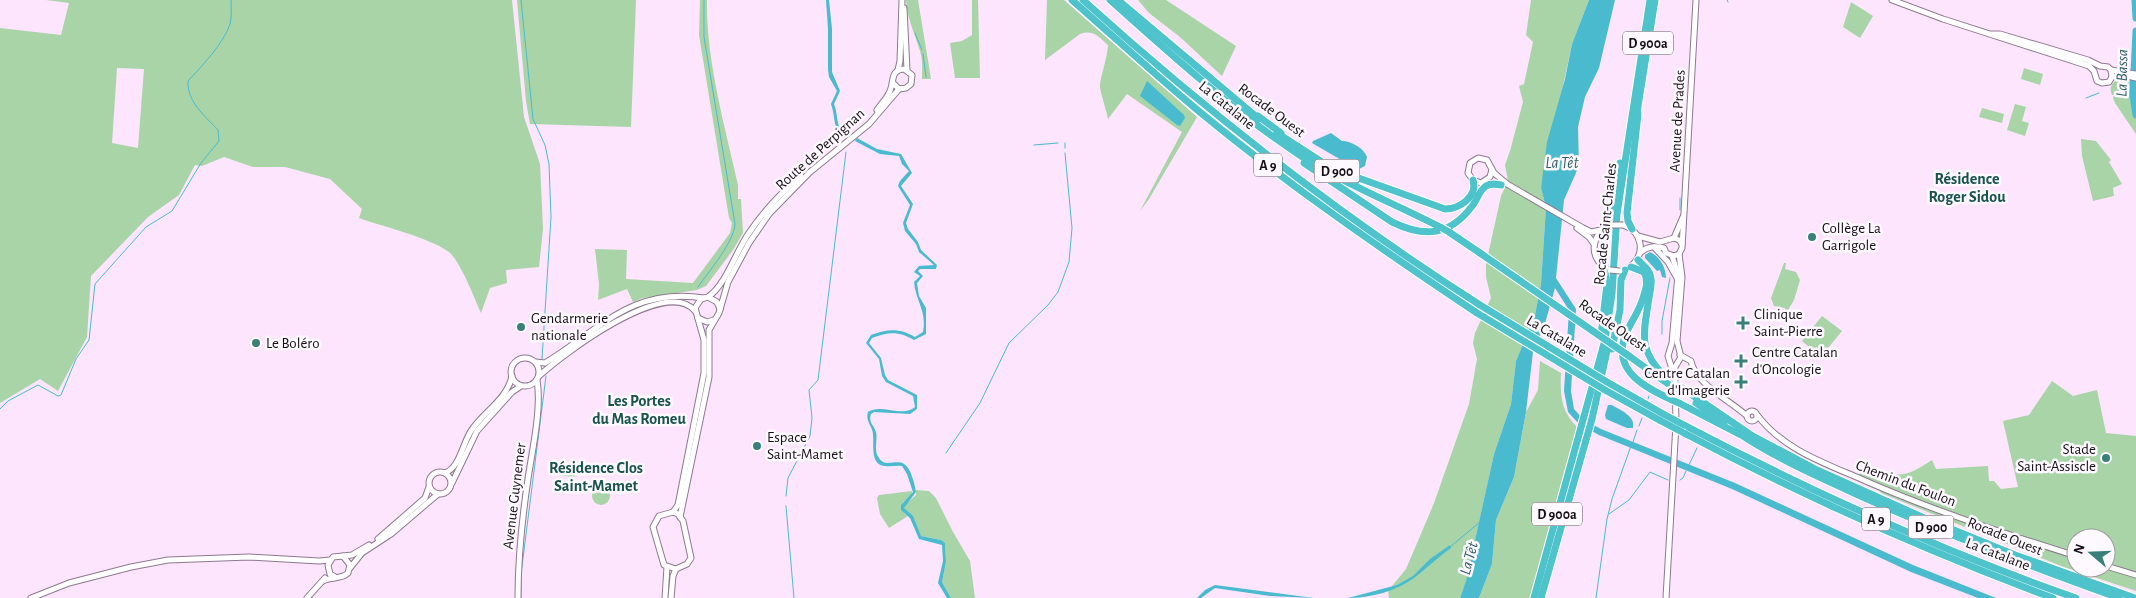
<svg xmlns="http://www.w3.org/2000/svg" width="2136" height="598" font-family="'Alegreya Sans',sans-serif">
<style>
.green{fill:#a8d4a7;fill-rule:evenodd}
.water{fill:#4abbcf}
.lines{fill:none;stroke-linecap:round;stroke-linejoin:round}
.stream{stroke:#4abbcf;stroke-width:1}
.river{stroke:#4abbcf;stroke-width:7}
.secondary-casing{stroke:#8e798f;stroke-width:7}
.highway-casing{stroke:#fff;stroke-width:9}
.secondary{stroke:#fff;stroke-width:5}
.highway{stroke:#4ec3cc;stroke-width:7}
.secondary-bridge-casing{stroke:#8e798f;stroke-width:7;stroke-linecap:butt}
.highway-bridge-casing{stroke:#fff;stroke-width:9;stroke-linecap:butt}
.secondary-bridge{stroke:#fff;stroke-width:5}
.highway-bridge{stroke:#4ec3cc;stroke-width:7}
.poi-dot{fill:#39807a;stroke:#fdf9fe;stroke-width:2}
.labels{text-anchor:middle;stroke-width:5;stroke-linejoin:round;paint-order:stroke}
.shield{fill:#fdf9fe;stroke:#5c555c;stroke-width:1}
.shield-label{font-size:14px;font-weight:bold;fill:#170f17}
.street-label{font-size:15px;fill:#170f17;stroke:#fdf9fe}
.poi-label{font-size:15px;fill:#170f17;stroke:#fdf9fe;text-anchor:start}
.water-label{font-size:16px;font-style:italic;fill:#2f5f68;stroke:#fdf9fe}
.neighbourhood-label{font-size:16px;font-weight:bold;fill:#18534e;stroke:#fdf9fe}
</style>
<rect width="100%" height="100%" fill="#fce5fd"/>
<g class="green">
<path d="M46,0H512L524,117L540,164L543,229L539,267L506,270L507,283L490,288L481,313C475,299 460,261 449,252C428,237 384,227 359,218L362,209L330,179L285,167H253L224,157L202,166L195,165L179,195L148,217L91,276L87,337L58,391L40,379L0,403V28L61,35L69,3ZM117,68L144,69L138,148L112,143Z"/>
<polygon points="517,0 636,0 631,127 530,124 526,101"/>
<path d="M700,0H707C706,61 725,126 738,185V199H741L743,233L733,250L706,286L697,290L643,298L633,302L627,289L598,300L599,284L595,249L627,250L626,279L693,283L730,233L732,223L729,218L699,35Z"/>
<path d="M906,0H918L931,79H922C922,70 923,60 920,51C915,34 907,18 906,0Z"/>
<polygon points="972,0 978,0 980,78 955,78 950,43 962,41 972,35"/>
<path d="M1047,0H1064L1197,117L1149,199L1140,211L1182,132L1127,94L1108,119C1107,112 1099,89 1100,84C1102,71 1107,59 1108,45C1099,37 1093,29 1080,34L1045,60Z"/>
<polygon points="1138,0 1166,0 1236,46 1222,76 1180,37 1149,13"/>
<polygon points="1531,0 1589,0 1572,44 1541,188 1546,207 1541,284 1535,315 1516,361 1511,404 1494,454 1466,582 1460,598 1389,598 1388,591 1406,569 1415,548 1434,503 1469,404 1477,359 1473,343 1475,333 1491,298 1486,277 1486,264 1501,196 1508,181 1505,165 1510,151 1523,102 1519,86 1524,84 1533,42 1526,35"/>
<polygon points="1851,2 1873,16 1860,38 1843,27"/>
<polygon points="2024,68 2043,74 2040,85 2021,79"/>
<path d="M2123,77L2136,80V134L2115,103L2113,98L2114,95H2112C2108,85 2114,80 2123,77Z"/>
<polygon points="2015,104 2026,107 2022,121 2029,123 2025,136 2007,130"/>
<polygon points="1982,108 2004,114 2002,123 1979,117"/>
<polygon points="2081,139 2096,141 2111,160 2109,162 2122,184 2113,188 2114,196 2093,201 2082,156"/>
<polygon points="1784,263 1786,263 1785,269 1796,272 1800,280 1794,300 1787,312 1785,311 1785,308 1774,306 1771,298"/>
<polygon points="1822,316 1842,331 1828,348 1814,351 1802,341"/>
<path d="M1540,361L1561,373C1560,395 1561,411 1577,427L1530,598H1479L1492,564L1496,520L1514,477L1526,412L1538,390Z"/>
<path d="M2052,381L2073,396L2097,390L2106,433L2136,436V573L2106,563V538H2076V554L1911,498L1859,475L1867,465C1899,478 1903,479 1932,460L1936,469L1988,466L1989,481H1994L2001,489L2018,487L2003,421L2029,415Z"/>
<polygon points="555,466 575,470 575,474 578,474 580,471 583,473 573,477 553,474 553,470"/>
<circle cx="601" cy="496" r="9"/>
<polygon points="916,490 929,491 936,498 953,532 970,561 975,598 951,598 942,582 946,562 945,543 941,540 921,536 904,508 906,504 916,495"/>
<polygon points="1879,490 1909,502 2076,559 2076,568 2105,568 2136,578 2136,591 2061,566 1881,493"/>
<polygon points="912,491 912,495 903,502 904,513 908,516 889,528 880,514 877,498 879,495"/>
</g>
<g class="water">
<path d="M826,0H829L832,29V72L840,91L834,104C838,114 836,122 841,130L839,132C833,124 835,115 831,104L837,91L829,77L828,69V29Z"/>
<polygon points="1589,0 1615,0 1599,68 1585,97 1578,127 1579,166 1564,200 1556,278 1576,309 1571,391 1574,409 1583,419 1601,429 1735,483 1913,565 1996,598 1978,598 1911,572 1732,489 1599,435 1579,424 1568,412 1564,391 1569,310 1555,288 1544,327 1533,352 1526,412 1514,477 1496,520 1492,564 1479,598 1460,598 1466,581 1494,454 1511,404 1516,361 1535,315 1541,284 1546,207 1541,188 1547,142 1565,79 1572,44"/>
<polygon points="1147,81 1184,115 1185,118 1180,126 1177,125 1140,96"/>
<path d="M1331,133L1342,141C1351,141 1364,148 1367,157L1365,166L1359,169L1355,168L1312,143L1313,141Z"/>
<path d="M857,138L877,149L901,154L912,173L901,186L913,204L906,223L908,229L918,242L921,250L937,265L936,269H920L918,271L923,276L917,283L919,296L926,308V334L914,340C898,331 889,332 872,338L869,343L881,358L885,375L888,380L917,395V409L910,414L874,412L871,414C868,422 874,425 876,432C878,441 873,450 879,458C885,468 896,459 904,464C911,468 915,485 916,492L904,508L913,516L921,536L941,540L945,543L946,562L942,582L951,598H947L938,583L943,561L942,545L919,539L910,518L901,510V505L913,492L907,474L902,466C896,465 891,467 885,466C870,465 874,445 873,435C873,426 865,422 868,412C881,403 903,418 915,407L913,396L886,382L882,376L879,359L866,343L871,335C888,329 899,328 915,337L923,332C927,311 916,302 914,282L920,276L914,272L919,266L934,265L919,252L916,244L905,231L903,223L910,205L898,186L900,181L909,171L902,164L899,156L880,154L855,141Z"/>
<path d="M1650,252C1659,256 1666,267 1666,278L1662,277L1660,270L1657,271L1645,258V255Z"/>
<path d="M1608,405H1612C1620,410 1636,416 1633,428H1627L1606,419L1605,415Z"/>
<path d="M1450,545L1451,548C1437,558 1427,568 1414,578C1397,591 1370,598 1348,598L1397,585L1413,576L1430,559Z"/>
<polygon points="1215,585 1314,598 1270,596 1215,588 1201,598 1197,598 1205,590"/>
</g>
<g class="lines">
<g class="stream">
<polyline points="521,0 533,119 545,145 549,164 551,217 542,359"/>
<polyline points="1727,0 1728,2"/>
<polyline points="915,33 922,50"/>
<polyline points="923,54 926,77"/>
<polyline points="2130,92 2133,91"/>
<polyline points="2086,98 2099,93"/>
<polyline points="1034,145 1058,143"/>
<polyline points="1065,148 1065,143"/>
<polyline points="1680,210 1680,198"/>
<path d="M698,287C709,271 734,242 735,224L704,37V0"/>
<polyline points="668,301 679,299"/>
<polyline points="637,307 652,304"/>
<polyline points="604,326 620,316"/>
<polyline points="1662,334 1662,321 1670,278"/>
<polyline points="1648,399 1649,396"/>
<path d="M0,409L8,401L38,385L58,396L61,395L76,359L89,340L95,284L146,227L172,211L201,163L219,141L218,130C205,116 187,102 188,81C201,67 224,43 230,24C232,17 231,7 231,0"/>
<polyline points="1639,426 1642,418"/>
<polyline points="1633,442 1637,430"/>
<polyline points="946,453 980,403 1009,343 1048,305 1058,292 1069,262 1072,228 1065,153"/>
<polyline points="1689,465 1697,448"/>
<polyline points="1680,480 1683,478 1686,471"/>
<polyline points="786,496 788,478 810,436 812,418 809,390 818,380 846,152"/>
<polyline points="786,506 794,598"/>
<polyline points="1609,514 1629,500 1650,472 1668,480"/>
<polyline points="1450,547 1480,522"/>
<polyline points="521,598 521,574 546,376"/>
<polyline points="1596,598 1607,519 1612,499 1631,446"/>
</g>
<g class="river">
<polyline points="2135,0 2136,18"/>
<polyline points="2136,31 2133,95 2136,115"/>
</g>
<g class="secondary-casing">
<g id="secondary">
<polyline points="1892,0 1943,19 2089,66 2094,71 2097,81 2102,83 2109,82 2112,77 2111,70 2108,67 2100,66 2088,60 2000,34 1991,34"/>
<polyline points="904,8 907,70"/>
<polyline points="898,70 900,61 902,0"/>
<polyline points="2111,70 2136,74"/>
<polyline points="2112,77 2123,75 2136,78"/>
<path d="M877,110C881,104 886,99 889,93C895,83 889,70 904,69L912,75L911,84L906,88L899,89L893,83"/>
<polyline points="1492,169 1490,177 1481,183 1473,180 1468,173 1470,163 1478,158 1487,160 1494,173 1507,184 1583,228 1591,232 1601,230"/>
<path d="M1623,225C1643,232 1646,254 1630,267"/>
<polyline points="1577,228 1589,237 1594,244"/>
<polyline points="1638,236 1660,242 1674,238 1679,240 1682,244"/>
<polyline points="1674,238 1683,217"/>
<polyline points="1654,247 1668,262 1677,278"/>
<path d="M1641,252C1648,246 1655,246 1664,248L1666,253L1674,256L1679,254L1682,248L1696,0"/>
<polyline points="1672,256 1678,274 1672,343 1668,356 1673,372"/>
<path d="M1607,269C1588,258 1591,233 1610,225"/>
<path d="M708,297C726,285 736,251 749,233C763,212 782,192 801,176"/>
<polyline points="698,318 707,322 714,320"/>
<path d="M1680,355L1691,361C1695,384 1731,401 1747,416"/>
<circle cx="525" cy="372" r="14"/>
<path d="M536,362L545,363C601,329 631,287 704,298"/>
<path d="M539,376C563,354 666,276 695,311"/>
<circle cx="1752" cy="416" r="5"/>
<path d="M1758,416C1783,449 1824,463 1861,479C1931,510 2003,533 2076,556"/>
<circle cx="440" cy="483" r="11"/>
<path d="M445,473C460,467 462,445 471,431C483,412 507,400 512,376"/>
<polyline points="452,483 477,431 512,392 521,386"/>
<polyline points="673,512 678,505 704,373 704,340 695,308 701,299 708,297 717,302 720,309"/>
<polygon points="673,512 678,514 683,521 691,558 687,564 676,569 664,565 653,527 659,516"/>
<polyline points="680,517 709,377 709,330 719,313 728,282 749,243 769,214 810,172 869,124 899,89"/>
<polyline points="378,539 425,498 429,487"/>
<polyline points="343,556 352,555 369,545"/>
<polyline points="2106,566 2136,575"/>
<polyline points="350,568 362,553 391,534 438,494"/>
<path d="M323,581C332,576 341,580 348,573L350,565L343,556L333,557L328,565L330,574L335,577"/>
<polyline points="31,598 69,583 131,567 168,560 249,557 319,561 330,560"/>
<polyline points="307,598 325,578"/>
<path d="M518,598C518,558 522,519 528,479C532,451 542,408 537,380"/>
<polyline points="665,598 667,567"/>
<polyline points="671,598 673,576 676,569"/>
<polyline points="1666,598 1676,424 1675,375 1675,367 1681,357 1677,341 1682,277 1679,254"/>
</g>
</g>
<g class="highway-casing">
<g id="highway">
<path d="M1072,0C1113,36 1153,73 1195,108C1284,182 1381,249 1477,313"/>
<path d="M1083,0C1207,112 1339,215 1480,305"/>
<path d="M1110,0C1173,56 1236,114 1307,160C1349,186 1398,205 1442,228"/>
<polyline points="1118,0 1259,119"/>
<polyline points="1258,116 1281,133"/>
<polyline points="1636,119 1655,0"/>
<polyline points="1277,133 1325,164 1356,181"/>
<path d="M1304,163L1392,222C1425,238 1450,236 1473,205C1478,198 1479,191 1486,186C1491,183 1496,184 1501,185"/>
<path d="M1353,176L1445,209C1459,209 1478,197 1473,180"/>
<polyline points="1608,226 1620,163"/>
<polyline points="1632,229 1628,221 1627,213 1638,114"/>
<polyline points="1449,232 1480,253"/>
<path d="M1638,260C1643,265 1650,270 1651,278C1652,284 1650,292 1649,298C1644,332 1637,350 1665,376"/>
<path d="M1631,267L1644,272C1649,281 1646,288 1643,298C1639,312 1630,323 1625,336C1612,372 1647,388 1672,400"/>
<polyline points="1601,336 1607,284 1604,267"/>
<polyline points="1612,349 1620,310 1621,280 1625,270"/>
<polyline points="1629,356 1671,386"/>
<polyline points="1607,382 1665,415"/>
<polyline points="1679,386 1751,435 1817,470 1922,517 2015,555 2135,598"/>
<polyline points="1605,390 1661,421"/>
<polyline points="1679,403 1739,434"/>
<polyline points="1696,403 1724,423"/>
<path d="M1684,425C1810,491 1941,551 2076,598"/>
<path d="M1737,432C1777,459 1821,478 1865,498C1948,535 2033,567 2119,598"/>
<path d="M1684,433C1803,496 1926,551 2053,598"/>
<polyline points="1534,598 1605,340 1612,294 1617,214 1650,0"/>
<polyline points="1541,598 1592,419 1609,342"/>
</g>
</g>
<use href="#secondary" class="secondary"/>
<use href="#highway" class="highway"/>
<g class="secondary-bridge-casing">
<g id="secondary-bridge">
<polyline points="1611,225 1623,225"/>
<polyline points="1610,270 1620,271"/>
</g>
</g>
<g class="highway-bridge-casing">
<g id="highway-bridge">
<polyline points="1442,228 1449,232"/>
<polyline points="1480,253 1629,356"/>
<polyline points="1480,305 1607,382"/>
<polyline points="1477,313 1605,390"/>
<polyline points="1671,386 1679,391"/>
<polyline points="1672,400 1679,403"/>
<polyline points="1665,415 1684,425"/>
<polyline points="1661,421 1684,433"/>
</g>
</g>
<use href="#secondary-bridge" class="secondary-bridge"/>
<use href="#highway-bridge" class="highway-bridge"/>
</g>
<g class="poi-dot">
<circle cx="1812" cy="237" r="5"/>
<path d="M1740.5 315.5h5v5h5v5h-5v5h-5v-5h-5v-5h5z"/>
<circle cx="521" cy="327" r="5"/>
<circle cx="256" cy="343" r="5"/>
<path d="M1738.5 353.5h5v5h5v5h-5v5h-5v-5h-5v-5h5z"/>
<path d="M1738.5 374.5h5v5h5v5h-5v5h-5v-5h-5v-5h5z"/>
<circle cx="757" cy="446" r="5"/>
<circle cx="2106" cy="458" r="5"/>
</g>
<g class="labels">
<g class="shield">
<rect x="1623" y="31.5" width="50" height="23" rx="4"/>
<rect x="1254" y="153.5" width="28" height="23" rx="4"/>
<rect x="1314.5" y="159.5" width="45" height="23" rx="4"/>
<rect x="1532" y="502.5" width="50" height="23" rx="4"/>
<rect x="1862" y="507.5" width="28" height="23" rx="4"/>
<rect x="1908.5" y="515.5" width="45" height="23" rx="4"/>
</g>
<g class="shield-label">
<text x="1648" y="48">D 900a</text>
<text x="1268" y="170">A 9</text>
<text x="1337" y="176">D 900</text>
<text x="1557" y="519">D 900a</text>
<text x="1876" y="524">A 9</text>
<text x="1931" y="532">D 900</text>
</g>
<g class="street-label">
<text transform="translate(1227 105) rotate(39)" y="5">La Catalane</text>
<text transform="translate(1272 110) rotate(37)" y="5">Rocade Ouest</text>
<text transform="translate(1677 121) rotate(-87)" y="5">Avenue de Prades</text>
<text transform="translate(820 149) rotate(-42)" y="5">Route de Perpignan</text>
<text transform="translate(1605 224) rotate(-84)" y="5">Rocade Saint-Charles</text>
<text transform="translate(1613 325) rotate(35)" y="5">Rocade Ouest</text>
<text transform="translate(1557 336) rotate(31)" y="5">La Catalane</text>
<text transform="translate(1906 483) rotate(21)" y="5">Chemin du Foulon</text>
<text transform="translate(514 496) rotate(-83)" y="5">Avenue Guynemer</text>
<text transform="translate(2005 536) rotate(22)" y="5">Rocade Ouest</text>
<text transform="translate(1998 554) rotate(21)" y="5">La Catalane</text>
</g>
<g class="poi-label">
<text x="1822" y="233">Collège La<tspan x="1822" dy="17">Garrigole</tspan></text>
<text x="1754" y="319">Clinique<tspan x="1754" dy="17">Saint-Pierre</tspan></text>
<text x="531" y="323">Gendarmerie<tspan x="531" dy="17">nationale</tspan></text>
<text x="266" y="348">Le Boléro</text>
<text x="1752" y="357">Centre Catalan<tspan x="1752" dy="17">d'Oncologie</tspan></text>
<text x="1730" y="378" text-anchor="end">Centre Catalan<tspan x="1730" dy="17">d'Imagerie</tspan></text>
<text x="767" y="442">Espace<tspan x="767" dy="17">Saint-Mamet</tspan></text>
<text x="2096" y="454" text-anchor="end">Stade<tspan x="2096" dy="17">Saint-Assiscle</tspan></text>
</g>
<g class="water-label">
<text transform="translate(2121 73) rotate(-89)" y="6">La Bassa</text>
<text x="1562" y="168">La Têt</text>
<text transform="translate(1468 558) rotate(-75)" y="6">La Têt</text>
</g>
<g class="neighbourhood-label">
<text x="1967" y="184">Résidence<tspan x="1967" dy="18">Roger Sidou</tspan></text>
<text x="639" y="406">Les Portes<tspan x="639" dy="18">du Mas Romeu</tspan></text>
<text x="596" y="473">Résidence Clos<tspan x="596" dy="18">Saint-Mamet</tspan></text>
</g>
</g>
<g transform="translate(2091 553) rotate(289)"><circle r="24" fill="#fdf9fe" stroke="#a19ba2"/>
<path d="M0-4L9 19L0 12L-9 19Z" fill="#39807a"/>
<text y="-8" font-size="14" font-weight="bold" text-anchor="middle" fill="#170f17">N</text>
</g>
</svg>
